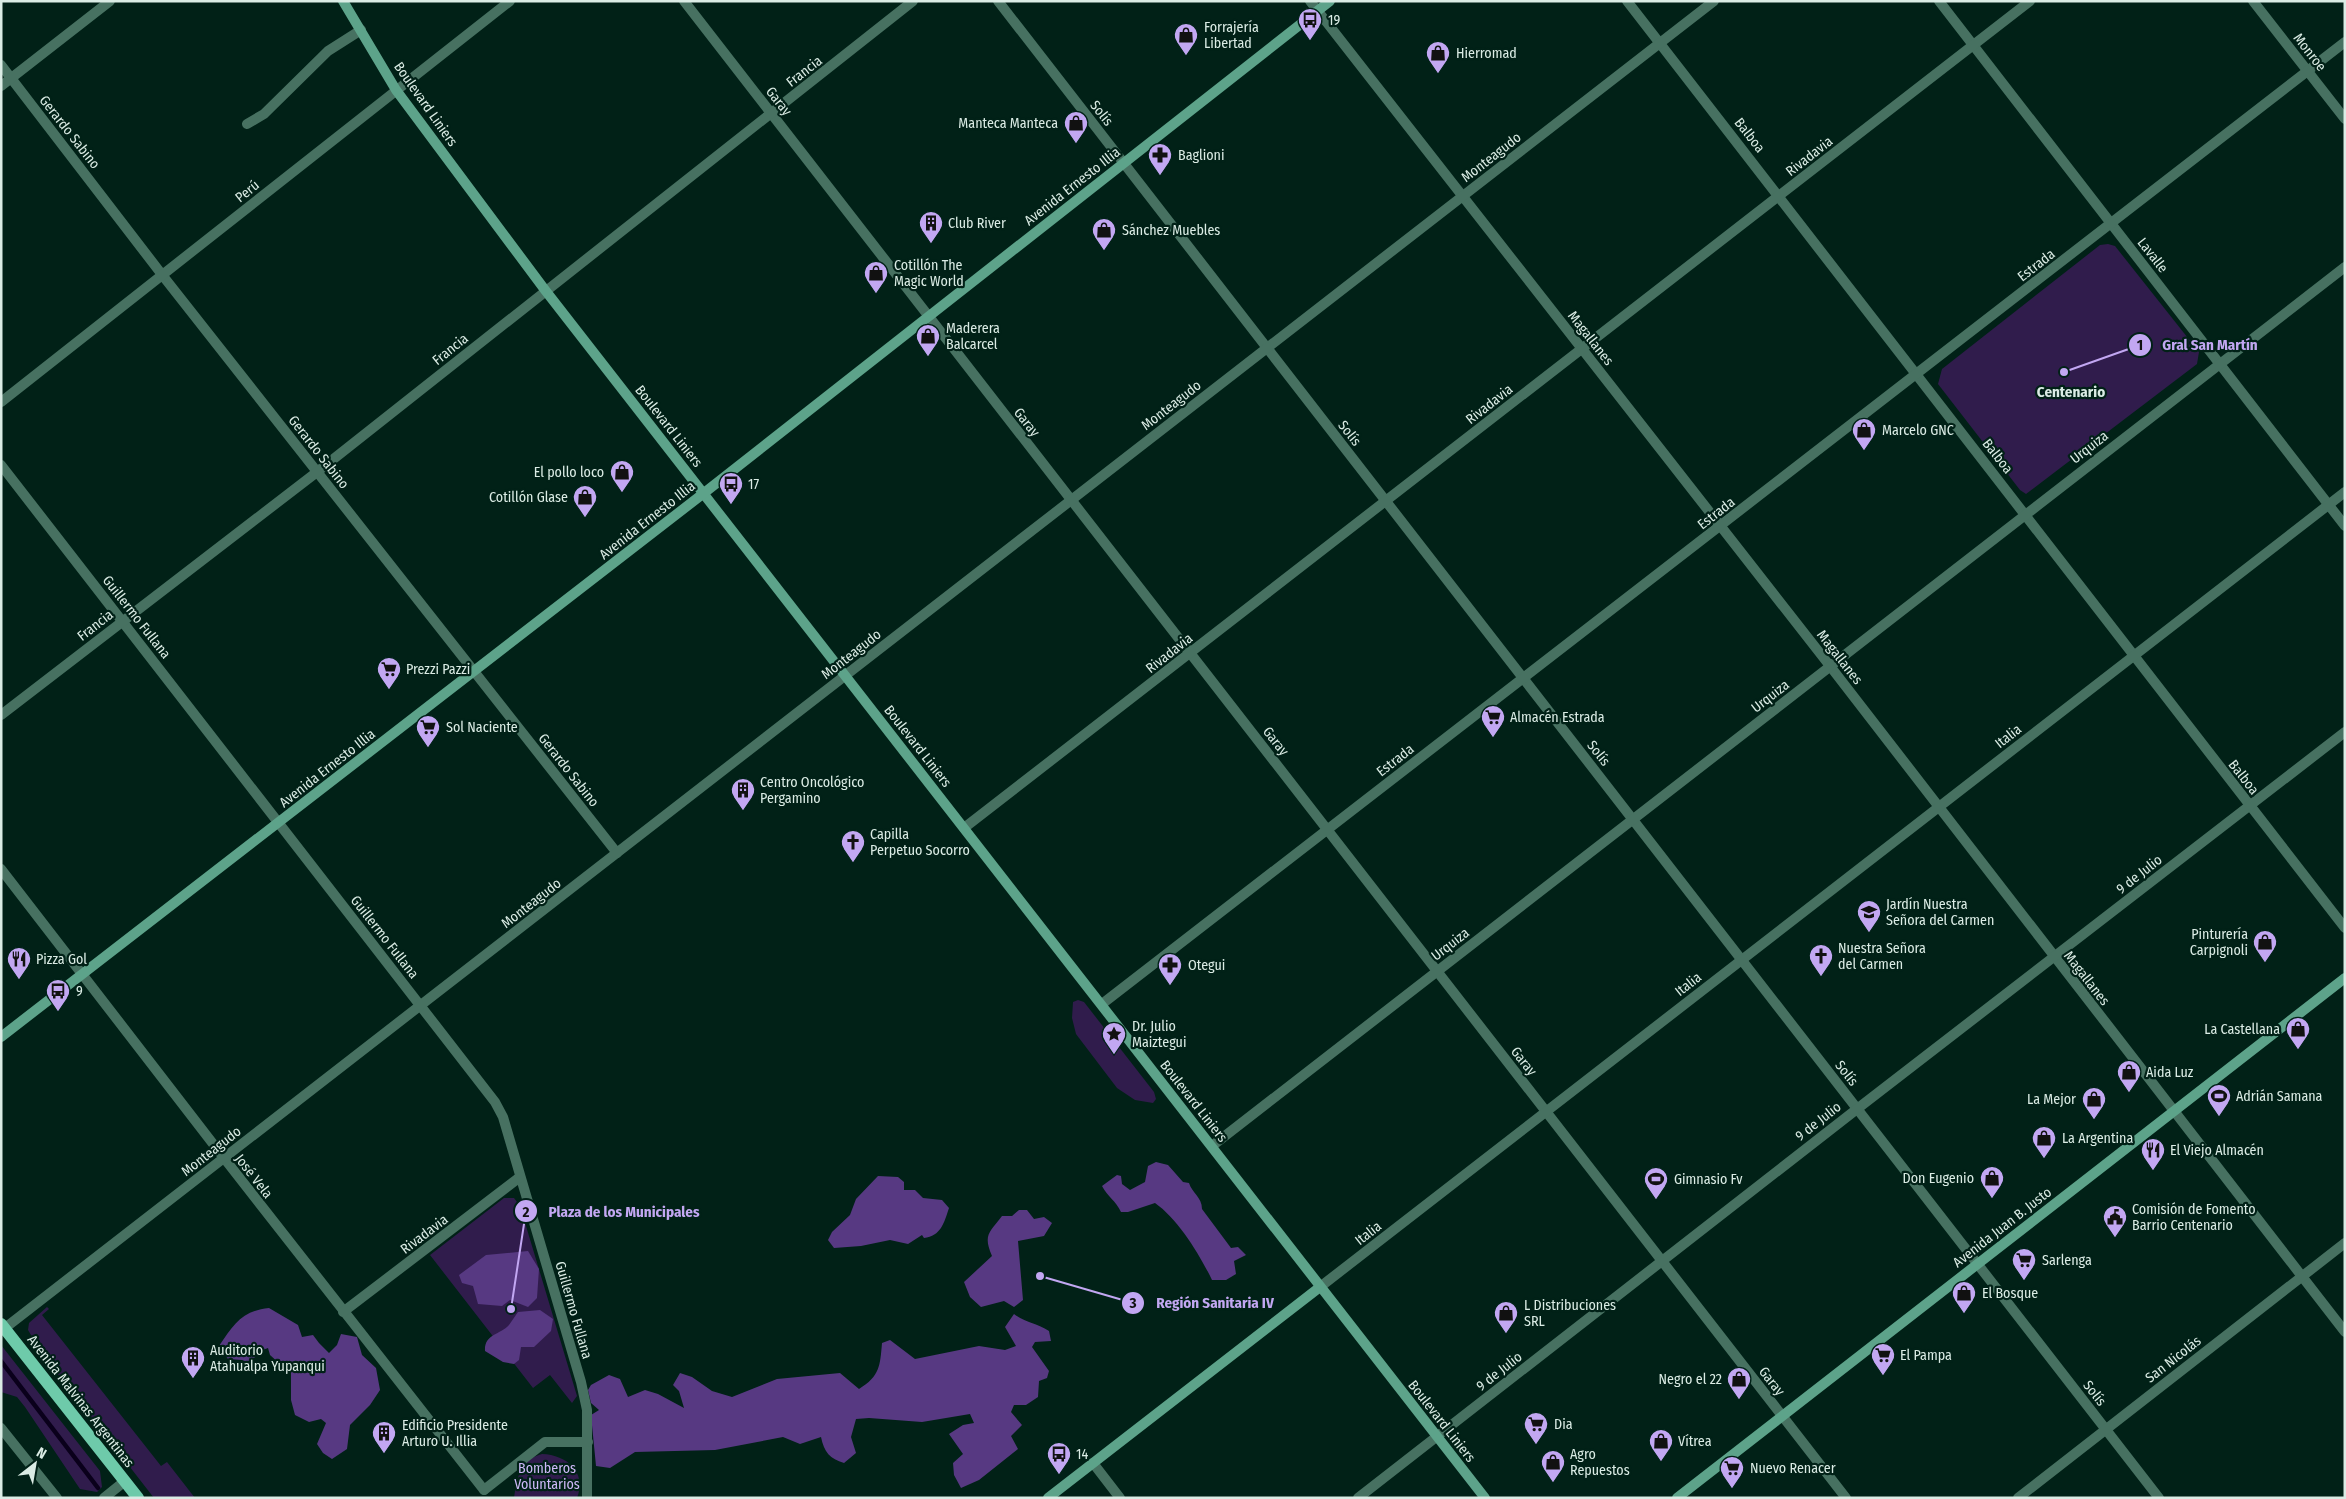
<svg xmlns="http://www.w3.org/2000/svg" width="2346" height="1499" font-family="'Fira Sans Condensed',sans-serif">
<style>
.green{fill:#301c4c}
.forest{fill:#573982}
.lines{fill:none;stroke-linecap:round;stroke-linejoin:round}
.stream{stroke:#0a001b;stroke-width:4.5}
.street{stroke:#477161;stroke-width:10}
.secondary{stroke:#5da38a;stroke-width:10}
.primary{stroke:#6ecaaa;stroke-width:12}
.labels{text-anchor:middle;stroke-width:4.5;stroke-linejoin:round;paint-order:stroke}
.poi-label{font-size:14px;fill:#dbece5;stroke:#012117;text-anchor:start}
.street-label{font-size:14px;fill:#dbece5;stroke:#012117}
.park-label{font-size:14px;fill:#ceb9f8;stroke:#012117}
.neighbourhood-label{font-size:15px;font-weight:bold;fill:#dbece5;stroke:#012117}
.leader{fill:none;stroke:#c2a7f2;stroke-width:2}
.callout-dot{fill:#c2a7f2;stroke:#012117;stroke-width:2}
.mark-label{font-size:15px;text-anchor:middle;font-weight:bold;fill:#111}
.callout-label{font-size:15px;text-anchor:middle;font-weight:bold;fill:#c2a7f2;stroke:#012117;stroke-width:4.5;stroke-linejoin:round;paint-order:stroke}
</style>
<rect width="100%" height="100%" fill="#012117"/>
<g class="green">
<polygon points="2108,244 2115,246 2199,352 2197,364 2026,494 2020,490 1938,384 1942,369 2100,245"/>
<polygon points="1078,1000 1084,1002 1154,1092 1156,1099 1153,1103 1135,1100 1117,1088 1076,1034 1072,1018 1073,1002"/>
<polygon points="504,1198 514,1198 520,1206 577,1396 572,1403 550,1375 533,1388 430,1255"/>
<polygon points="47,1307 49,1309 42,1315 161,1466 167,1462 195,1498 154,1498 43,1355 28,1330 29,1323"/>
<polygon points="1,1345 100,1471 102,1487 97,1492 80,1489 25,1407 17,1397 1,1392"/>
<path d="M542,1454C567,1455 587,1472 577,1498H514C517,1477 520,1460 542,1454Z"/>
</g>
<g class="forest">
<path d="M1156,1162L1168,1165L1183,1182L1189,1183C1192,1193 1202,1197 1202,1209L1231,1248L1238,1247L1246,1255L1234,1261L1236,1274L1226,1280H1212C1200,1255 1178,1219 1155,1203L1128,1212H1121C1116,1201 1107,1196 1102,1186L1117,1175L1121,1176L1122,1184L1130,1190L1145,1182L1148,1166Z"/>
<path d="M878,1176L898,1177L904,1182V1190H915L923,1198L942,1200L949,1208C944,1223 941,1236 924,1238L922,1235L908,1244L890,1240L861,1246L834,1248L828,1240L832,1232L850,1215L856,1199Z"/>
<path d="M1019,1210H1027L1034,1219L1044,1217L1052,1223L1044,1236L1018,1241L1023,1300L1014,1307L1004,1301L981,1307L970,1297L964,1282L992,1256C983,1235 989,1233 1002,1216H1012Z"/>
<polygon points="528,1251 539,1269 537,1298 528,1307 510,1300 502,1306 478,1304 473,1286 462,1283 459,1275 486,1255"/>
<path d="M269,1308L298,1325L302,1337L313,1335L319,1343L329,1353L337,1345L341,1334L357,1337L362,1355L376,1368L380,1390L370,1405L350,1425L347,1449L332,1459L323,1453L317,1444L326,1423L321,1419L309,1422L295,1415L291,1400V1365H281L270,1355L268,1348L260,1351L250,1363L242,1360L228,1359L219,1346C234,1324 242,1311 269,1308Z"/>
<path d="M540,1310L553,1319L551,1331L534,1347H521L519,1360L514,1364L503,1362L485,1351C484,1334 500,1335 509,1325C512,1321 515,1316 518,1312Z"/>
<path d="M1014,1314C1026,1323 1037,1323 1049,1331L1051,1341L1035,1342L1032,1347L1049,1371L1047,1378L1039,1381L1038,1397L1026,1405H1014L1011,1412L1022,1425L1011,1436L1018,1449L979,1480L961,1488L954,1475L953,1463L963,1454L949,1434L963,1425L974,1423L970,1414L922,1422L869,1418L856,1419L851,1437L856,1453L844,1463C830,1459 824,1452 821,1437L800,1444L783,1437L715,1450L635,1452L610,1468L596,1466L591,1415L599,1410L591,1403L588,1390L591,1385L609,1375L620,1379L628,1397L645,1390L658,1394L684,1408L679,1391L673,1385L680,1373L692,1377L712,1391L732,1397L777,1379L840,1373L859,1389C880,1376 880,1366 882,1343L890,1340L915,1359L979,1346L1005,1350L1016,1346L1005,1327Z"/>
</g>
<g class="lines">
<polyline class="stream" points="1,1361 98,1488"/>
<g class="street">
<polyline points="684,1 1846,1498"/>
<polyline points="998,1 2159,1498"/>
<polyline points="1310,1 1830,666 2345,1332"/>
<polyline points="1627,1 2345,928"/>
<polyline points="1939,1 2345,526"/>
<polyline points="2253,1 2345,119"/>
<polyline points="1,65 163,276 617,853"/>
<polyline points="1,86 110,1"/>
<polyline points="247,124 264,114 328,51 361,30"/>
<polyline points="1,402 510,1"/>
<polyline points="1,465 495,1102 503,1117 581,1382 587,1410 587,1498"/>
<polyline points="1,715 317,472 913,1"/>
<polyline points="964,828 2030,1"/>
<polyline points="1,869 224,1158 484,1490"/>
<polyline points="1102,1004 2345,42"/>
<polyline points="1212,1146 2345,267"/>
<polyline points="1320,1287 2345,492"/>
<polyline points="343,1312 520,1177"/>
<polyline points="1,1331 1714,1"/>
<polyline points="1,1428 57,1498"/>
<polyline points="1093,1463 1120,1498"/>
<polyline points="484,1490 545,1442 588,1442"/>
<polyline points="104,1498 125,1481"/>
<polyline points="1358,1498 1857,1109 2345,732"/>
<polyline points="2018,1498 2345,1243"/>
</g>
<g class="secondary">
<polyline points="343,1 396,90 545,290 1485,1498"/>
<polyline points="1,1037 704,493 1330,1"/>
<polyline points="1048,1498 1320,1287"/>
<polyline points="1677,1498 2345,978"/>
</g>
<polyline class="primary" points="1,1324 138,1498"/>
</g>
<defs>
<g id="bus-pin" transform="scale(1.25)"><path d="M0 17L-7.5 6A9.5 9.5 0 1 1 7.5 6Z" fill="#c2a7f2" stroke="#012117"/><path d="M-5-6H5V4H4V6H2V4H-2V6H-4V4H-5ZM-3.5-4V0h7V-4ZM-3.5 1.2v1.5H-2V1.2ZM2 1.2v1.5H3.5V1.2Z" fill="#111"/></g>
<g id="shop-pin" transform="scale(1.25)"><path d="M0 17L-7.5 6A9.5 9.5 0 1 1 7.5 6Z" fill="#c2a7f2" stroke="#012117"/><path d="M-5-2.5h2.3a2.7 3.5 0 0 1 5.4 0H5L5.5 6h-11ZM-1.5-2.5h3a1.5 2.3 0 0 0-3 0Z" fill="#111"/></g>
<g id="pharmacy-pin" transform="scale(1.25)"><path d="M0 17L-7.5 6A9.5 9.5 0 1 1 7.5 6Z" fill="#c2a7f2" stroke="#012117"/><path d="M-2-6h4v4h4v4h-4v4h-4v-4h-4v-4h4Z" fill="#111"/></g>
<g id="building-pin" transform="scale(1.25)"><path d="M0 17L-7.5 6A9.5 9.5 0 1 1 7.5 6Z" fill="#c2a7f2" stroke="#012117"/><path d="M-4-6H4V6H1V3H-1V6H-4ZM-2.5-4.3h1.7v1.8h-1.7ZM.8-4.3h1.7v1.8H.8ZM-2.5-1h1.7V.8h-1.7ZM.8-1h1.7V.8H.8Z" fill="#111"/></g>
<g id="supermarket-pin" transform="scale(1.25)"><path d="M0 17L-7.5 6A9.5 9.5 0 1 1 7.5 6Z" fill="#c2a7f2" stroke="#012117"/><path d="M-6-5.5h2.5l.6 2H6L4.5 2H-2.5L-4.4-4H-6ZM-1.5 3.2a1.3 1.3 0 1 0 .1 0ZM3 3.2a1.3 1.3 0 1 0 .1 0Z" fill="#111"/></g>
<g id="church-pin" transform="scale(1.25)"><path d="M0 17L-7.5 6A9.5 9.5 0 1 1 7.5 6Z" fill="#c2a7f2" stroke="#012117"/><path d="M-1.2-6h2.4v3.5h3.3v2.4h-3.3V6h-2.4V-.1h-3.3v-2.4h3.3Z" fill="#111"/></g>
<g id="school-pin" transform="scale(1.25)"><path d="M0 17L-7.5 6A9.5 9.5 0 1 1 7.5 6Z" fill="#c2a7f2" stroke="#012117"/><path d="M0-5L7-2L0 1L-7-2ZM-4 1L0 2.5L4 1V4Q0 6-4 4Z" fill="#111"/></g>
<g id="restaurant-pin" transform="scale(1.25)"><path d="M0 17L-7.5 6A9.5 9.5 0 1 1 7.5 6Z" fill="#c2a7f2" stroke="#012117"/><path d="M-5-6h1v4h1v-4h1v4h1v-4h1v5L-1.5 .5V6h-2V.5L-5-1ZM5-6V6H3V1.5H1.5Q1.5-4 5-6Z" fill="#111"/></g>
<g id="sight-pin" transform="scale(1.25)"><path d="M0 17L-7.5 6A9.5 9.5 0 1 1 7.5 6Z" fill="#c2a7f2" stroke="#012117"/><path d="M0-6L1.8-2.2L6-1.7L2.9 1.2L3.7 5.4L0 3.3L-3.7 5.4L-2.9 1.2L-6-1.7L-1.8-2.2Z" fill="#111"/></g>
<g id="stadium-pin" transform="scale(1.25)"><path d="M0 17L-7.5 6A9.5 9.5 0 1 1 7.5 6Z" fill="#c2a7f2" stroke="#012117"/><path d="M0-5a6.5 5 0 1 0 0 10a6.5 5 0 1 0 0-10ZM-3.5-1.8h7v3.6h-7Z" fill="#111"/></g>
<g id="civic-pin" transform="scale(1.25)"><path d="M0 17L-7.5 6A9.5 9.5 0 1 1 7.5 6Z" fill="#c2a7f2" stroke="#012117"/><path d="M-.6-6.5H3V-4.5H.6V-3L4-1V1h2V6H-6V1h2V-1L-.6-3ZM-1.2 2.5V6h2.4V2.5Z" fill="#111"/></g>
</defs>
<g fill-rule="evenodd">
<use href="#bus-pin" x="1310" y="20"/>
<use href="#shop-pin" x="1186" y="35"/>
<use href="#shop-pin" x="1438" y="53"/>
<use href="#shop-pin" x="1076" y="123"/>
<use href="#pharmacy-pin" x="1160" y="155"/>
<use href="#building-pin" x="931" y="223"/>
<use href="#shop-pin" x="1104" y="230"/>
<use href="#shop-pin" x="876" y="273"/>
<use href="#shop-pin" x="928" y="336"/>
<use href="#shop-pin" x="1864" y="430"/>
<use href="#shop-pin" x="622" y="472"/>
<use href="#bus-pin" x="731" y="484"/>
<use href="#shop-pin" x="585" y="497"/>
<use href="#supermarket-pin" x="389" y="669"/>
<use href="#supermarket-pin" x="1493" y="717"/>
<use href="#supermarket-pin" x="428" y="727"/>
<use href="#building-pin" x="743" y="790"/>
<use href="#church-pin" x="853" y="842"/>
<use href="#school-pin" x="1869" y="912"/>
<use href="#shop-pin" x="2265" y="942"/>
<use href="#church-pin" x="1821" y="956"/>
<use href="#restaurant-pin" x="19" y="959"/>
<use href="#pharmacy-pin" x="1170" y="965"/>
<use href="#bus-pin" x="58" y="991"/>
<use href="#shop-pin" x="2298" y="1029"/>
<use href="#sight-pin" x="1114" y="1034"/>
<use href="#shop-pin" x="2129" y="1072"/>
<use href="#stadium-pin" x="2219" y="1096"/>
<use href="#shop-pin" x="2094" y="1099"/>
<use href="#shop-pin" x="2044" y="1138"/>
<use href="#restaurant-pin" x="2153" y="1150"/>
<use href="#shop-pin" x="1992" y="1178"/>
<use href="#stadium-pin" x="1656" y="1179"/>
<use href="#civic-pin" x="2115" y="1217"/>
<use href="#supermarket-pin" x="2024" y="1260"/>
<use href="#shop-pin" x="1964" y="1293"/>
<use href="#shop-pin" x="1506" y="1313"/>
<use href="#supermarket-pin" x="1883" y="1355"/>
<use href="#building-pin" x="193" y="1358"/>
<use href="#shop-pin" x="1739" y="1379"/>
<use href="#supermarket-pin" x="1536" y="1424"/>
<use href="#building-pin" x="384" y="1433"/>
<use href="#shop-pin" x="1661" y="1441"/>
<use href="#bus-pin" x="1059" y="1454"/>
<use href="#shop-pin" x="1553" y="1462"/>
<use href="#supermarket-pin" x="1732" y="1468"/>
</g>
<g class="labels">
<g class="poi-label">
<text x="1328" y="25">19</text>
<text x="1204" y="32">Forrajería<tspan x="1204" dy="16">Libertad</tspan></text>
<text x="1456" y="58">Hierromad</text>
<text x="1058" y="128" text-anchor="end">Manteca Manteca</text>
<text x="1178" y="160">Baglioni</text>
<text x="948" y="228">Club River</text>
<text x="1122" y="235">Sánchez Muebles</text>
<text x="894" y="270">Cotillón The<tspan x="894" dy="16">Magic World</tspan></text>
<text x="946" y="333">Maderera<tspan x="946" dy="16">Balcarcel</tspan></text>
<text x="1882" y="435">Marcelo GNC</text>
<text x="604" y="477" text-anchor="end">El pollo loco</text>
<text x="748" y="489">17</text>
<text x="568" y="502" text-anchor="end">Cotillón Glase</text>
<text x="406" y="674">Prezzi Pazzi</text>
<text x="1510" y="722">Almacén Estrada</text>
<text x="446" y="732">Sol Naciente</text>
<text x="760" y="787">Centro Oncológico<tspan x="760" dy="16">Pergamino</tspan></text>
<text x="870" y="839">Capilla<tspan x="870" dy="16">Perpetuo Socorro</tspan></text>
<text x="1886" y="909">Jardín Nuestra<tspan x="1886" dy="16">Señora del Carmen</tspan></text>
<text x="2248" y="939" text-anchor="end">Pinturería<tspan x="2248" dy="16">Carpignoli</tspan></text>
<text x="1838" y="953">Nuestra Señora<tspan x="1838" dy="16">del Carmen</tspan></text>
<text x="36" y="964">Pizza Gol</text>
<text x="1188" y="970">Otegui</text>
<text x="76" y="996">9</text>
<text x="1132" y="1031">Dr. Julio<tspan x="1132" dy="16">Maiztegui</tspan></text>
<text x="2280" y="1034" text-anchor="end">La Castellana</text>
<text x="2146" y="1077">Aida Luz</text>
<text x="2236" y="1101">Adrián Samana</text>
<text x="2076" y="1104" text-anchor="end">La Mejor</text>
<text x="2062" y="1143">La Argentina</text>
<text x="2170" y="1155">El Viejo Almacén</text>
<text x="1974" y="1183" text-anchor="end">Don Eugenio</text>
<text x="1674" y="1184">Gimnasio Fv</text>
<text x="2132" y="1214">Comisión de Fomento<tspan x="2132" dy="16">Barrio Centenario</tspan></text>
<text x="2042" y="1265">Sarlenga</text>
<text x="1982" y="1298">El Bosque</text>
<text x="1524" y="1310">L Distribuciones<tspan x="1524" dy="16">SRL</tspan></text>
<text x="210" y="1355">Auditorio<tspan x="210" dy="16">Atahualpa Yupanqui</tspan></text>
<text x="1900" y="1360">El Pampa</text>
<text x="1722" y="1384" text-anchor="end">Negro el 22</text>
<text x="1554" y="1429">Dia</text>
<text x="402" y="1430">Edificio Presidente<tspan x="402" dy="16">Arturo U. Illia</tspan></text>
<text x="1678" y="1446">Vítrea</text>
<text x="1076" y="1459">14</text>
<text x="1570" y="1459">Agro<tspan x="1570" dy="16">Repuestos</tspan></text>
<text x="1750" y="1473">Nuevo Renacer</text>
</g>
<g class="street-label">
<text transform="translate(2310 52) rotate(52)" y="5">Monroe</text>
<text transform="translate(804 71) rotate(-38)" y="5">Francia</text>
<text transform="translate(779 101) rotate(52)" y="5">Garay</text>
<text transform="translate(426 104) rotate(55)" y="5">Boulevard Liniers</text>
<text transform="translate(1102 113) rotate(52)" y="5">Solís</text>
<text transform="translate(70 132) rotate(52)" y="5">Gerardo Sabino</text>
<text transform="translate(1750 135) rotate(52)" y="5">Balboa</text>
<text transform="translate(1809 156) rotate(-38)" y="5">Rivadavia</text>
<text transform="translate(1491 157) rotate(-38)" y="5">Monteagudo</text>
<text transform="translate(1072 186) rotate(-38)" y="5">Avenida Ernesto Illia</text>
<text transform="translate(247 191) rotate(-39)" y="5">Perú</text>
<text transform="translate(2153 255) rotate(52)" y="5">Lavalle</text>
<text transform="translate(2036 265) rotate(-38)" y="5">Estrada</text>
<text transform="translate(1591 338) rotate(52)" y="5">Magallanes</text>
<text transform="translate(450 349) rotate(-39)" y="5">Francia</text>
<text transform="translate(1489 404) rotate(-38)" y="5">Rivadavia</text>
<text transform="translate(1171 405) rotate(-38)" y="5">Monteagudo</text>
<text transform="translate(1027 422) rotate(52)" y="5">Garay</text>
<text transform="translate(669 426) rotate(52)" y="5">Boulevard Liniers</text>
<text transform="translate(1350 433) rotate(52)" y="5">Solís</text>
<text transform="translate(2089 447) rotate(-38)" y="5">Urquiza</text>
<text transform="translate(319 452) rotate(52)" y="5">Gerardo Sabino</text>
<text transform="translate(1998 456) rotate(52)" y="5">Balboa</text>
<text transform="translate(1716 513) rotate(-38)" y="5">Estrada</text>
<text transform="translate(647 520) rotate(-38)" y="5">Avenida Ernesto Illia</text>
<text transform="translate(137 617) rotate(52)" y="5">Guillermo Fullana</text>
<text transform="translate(95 625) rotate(-38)" y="5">Francia</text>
<text transform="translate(1169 653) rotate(-38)" y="5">Rivadavia</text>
<text transform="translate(851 654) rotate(-38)" y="5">Monteagudo</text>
<text transform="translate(1840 657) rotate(52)" y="5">Magallanes</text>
<text transform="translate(1770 696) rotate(-38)" y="5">Urquiza</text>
<text transform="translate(2008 736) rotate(-38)" y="5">Italia</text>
<text transform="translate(1276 741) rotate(52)" y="5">Garay</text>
<text transform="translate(918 746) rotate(52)" y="5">Boulevard Liniers</text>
<text transform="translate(1599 753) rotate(52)" y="5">Solís</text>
<text transform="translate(1395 760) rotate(-38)" y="5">Estrada</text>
<text transform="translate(327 768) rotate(-38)" y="5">Avenida Ernesto Illia</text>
<text transform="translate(569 770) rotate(52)" y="5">Gerardo Sabino</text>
<text transform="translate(2244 777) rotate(52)" y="5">Balboa</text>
<text transform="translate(2139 874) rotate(-38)" y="5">9 de Julio</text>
<text transform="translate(531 903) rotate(-38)" y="5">Monteagudo</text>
<text transform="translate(385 937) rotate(52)" y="5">Guillermo Fullana</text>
<text transform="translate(1450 944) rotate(-38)" y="5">Urquiza</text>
<text transform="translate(2087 978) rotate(52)" y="5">Magallanes</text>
<text transform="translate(1688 984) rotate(-38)" y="5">Italia</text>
<text transform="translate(1524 1061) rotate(52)" y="5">Garay</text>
<text transform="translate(1847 1073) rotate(52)" y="5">Solís</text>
<text transform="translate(1194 1101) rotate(52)" y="5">Boulevard Liniers</text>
<text transform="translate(1818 1121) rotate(-38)" y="5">9 de Julio</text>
<text transform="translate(211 1151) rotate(-38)" y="5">Monteagudo</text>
<text transform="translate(254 1176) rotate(52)" y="5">José Vela</text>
<text transform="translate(2002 1227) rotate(-38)" y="5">Avenida Juan B. Justo</text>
<text transform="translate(1368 1233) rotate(-38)" y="5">Italia</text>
<text transform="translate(424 1234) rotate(-37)" y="5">Rivadavia</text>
<text transform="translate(574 1310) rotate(74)" y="5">Guillermo Fullana</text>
<text transform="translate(2173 1359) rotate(-38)" y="5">San Nicolás</text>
<text transform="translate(1499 1371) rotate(-38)" y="5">9 de Julio</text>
<text transform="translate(1772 1381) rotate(52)" y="5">Garay</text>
<text transform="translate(2095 1393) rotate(52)" y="5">Solís</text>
<text transform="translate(81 1401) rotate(52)" y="5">Avenida Malvinas Argentinas</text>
<text transform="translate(1442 1421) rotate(52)" y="5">Boulevard Liniers</text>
</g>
<g class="park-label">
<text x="547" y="1473">Bomberos<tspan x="547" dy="16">Voluntarios</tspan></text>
</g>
<g class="neighbourhood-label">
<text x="2071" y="397">Centenario</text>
</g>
</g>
<path class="leader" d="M2064 372L2140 345M511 1309L526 1211M1040 1276L1133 1303"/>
<g class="callout-dot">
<circle cx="2064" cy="372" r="5"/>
<circle cx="511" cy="1309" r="5"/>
<circle cx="1040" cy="1276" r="5"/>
<circle cx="2140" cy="345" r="12"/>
<circle cx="526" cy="1211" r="12"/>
<circle cx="1133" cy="1303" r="12"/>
</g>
<g class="mark-label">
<text x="2140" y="350">1</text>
<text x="526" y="1217">2</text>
<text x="1133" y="1308">3</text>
</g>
<g class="callout-label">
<text x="2210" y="350">Gral San Martín</text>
<text x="624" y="1217">Plaza de los Municipales</text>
<text x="1215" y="1308">Región Sanitaria IV</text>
</g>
<rect width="2346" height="1499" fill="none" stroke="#dbece5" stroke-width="5"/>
<g transform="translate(35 1464) rotate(31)" stroke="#012117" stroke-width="4" paint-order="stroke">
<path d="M0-4L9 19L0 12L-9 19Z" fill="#dbece5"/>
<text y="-8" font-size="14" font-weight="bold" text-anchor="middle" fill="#dbece5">N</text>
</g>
</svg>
